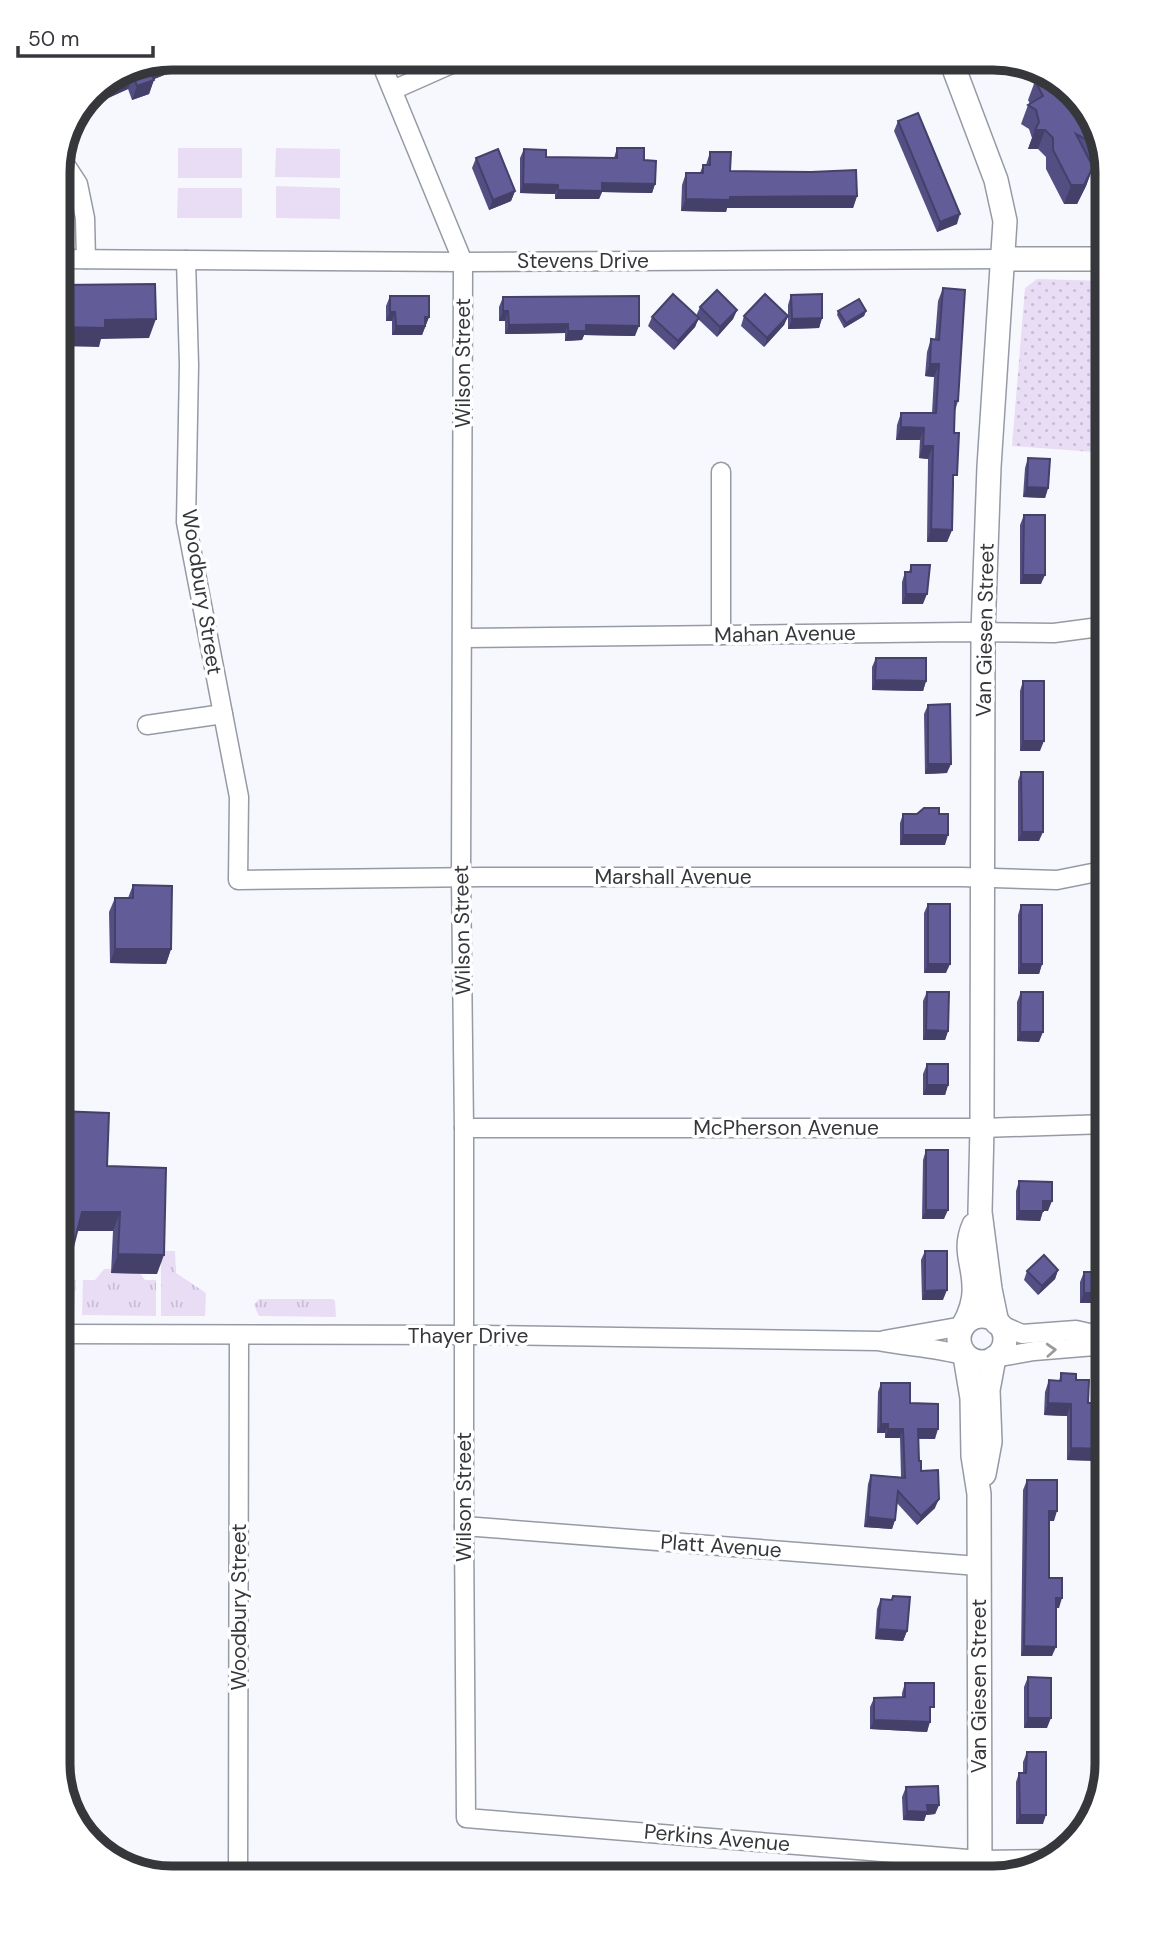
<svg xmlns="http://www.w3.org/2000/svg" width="1165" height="1936" font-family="'DM Sans',sans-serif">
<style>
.grass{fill:url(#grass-tufts)}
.park{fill:url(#park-dots)}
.pitch{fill:#e9ddf6}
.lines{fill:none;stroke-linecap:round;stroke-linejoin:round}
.minor-casing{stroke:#959aa4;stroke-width:21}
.major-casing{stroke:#959aa4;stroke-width:26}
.minor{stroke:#fff;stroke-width:18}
.major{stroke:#fff;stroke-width:23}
.wall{fill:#544f83}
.shaded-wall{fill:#45406a}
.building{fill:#625c98;stroke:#45406a;stroke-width:2}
.oneway{stroke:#9a9b9d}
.labels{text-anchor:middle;stroke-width:7;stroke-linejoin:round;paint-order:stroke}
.street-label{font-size:21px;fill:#35373b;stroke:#fff}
.rim{fill:none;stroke:#35373b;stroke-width:9}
</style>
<defs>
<pattern id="grass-tufts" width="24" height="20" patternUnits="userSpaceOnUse" patternTransform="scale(1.75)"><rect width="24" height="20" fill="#e9ddf6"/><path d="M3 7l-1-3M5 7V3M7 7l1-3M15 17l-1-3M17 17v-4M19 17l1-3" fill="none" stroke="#c8bed4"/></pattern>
<pattern id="park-dots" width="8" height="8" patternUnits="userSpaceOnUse" patternTransform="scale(1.75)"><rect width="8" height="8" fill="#e9ddf6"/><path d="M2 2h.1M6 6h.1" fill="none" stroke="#c8bed4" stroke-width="1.8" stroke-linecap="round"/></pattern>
</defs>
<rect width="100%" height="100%" fill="#f7f8fd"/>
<g class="grass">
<polygon points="161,1251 175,1251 176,1273 206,1293 205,1316 161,1316"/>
<polygon points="104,1269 111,1269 111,1272 140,1273 145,1280 156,1280 156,1316 82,1315 83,1280 95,1280"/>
<polygon points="58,1280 76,1280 74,1313 72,1316 58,1316"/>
<polygon points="259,1299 333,1299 335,1301 336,1317 259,1316 254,1305"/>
</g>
<polygon class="park" points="1037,279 1107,281 1107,453 1012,446 1025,288"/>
<g class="pitch">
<rect x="178" y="148" width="64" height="30"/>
<polygon points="276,148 340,149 340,178 275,177"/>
<polygon points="276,186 340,188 340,219 276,218"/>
<polygon points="178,188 242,188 242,218 177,218"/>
</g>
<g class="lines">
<g class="minor-casing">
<g id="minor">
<polyline points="379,58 463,262 461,877 464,1128 464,1526 466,1818 980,1860 1052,1859"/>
<polyline points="393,90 465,58"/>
<polyline points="61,158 78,184 85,218 86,259"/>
<polyline points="58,259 463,262 1004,259"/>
<polyline points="186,260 189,365 186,522 239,797 238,880 482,877 961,877 1057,880 1107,870"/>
<polyline points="721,472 721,635"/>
<polyline points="463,638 962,632 1054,633 1107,626"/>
<polyline points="147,725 223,714"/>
<polyline points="464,1128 982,1128 1107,1124"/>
<polyline points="997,1323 1022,1334 1076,1330 1107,1337"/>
<path d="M58,1334L484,1335L878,1341C907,1347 936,1347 965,1356"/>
<polyline points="884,1340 963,1326"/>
<polyline points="994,1358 1034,1351 1107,1345"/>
<polyline points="464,1526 978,1566"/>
<polyline points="238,1878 239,1336"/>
</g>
</g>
<g class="major-casing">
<g id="major">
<polyline points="950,58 996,180 1005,221 989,467 983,632 982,1128 980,1212 990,1289 997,1323"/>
<polyline points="1004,259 1107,259"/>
<circle cx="982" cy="1339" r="23"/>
<path d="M963,1326C970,1315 975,1299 974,1287C974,1263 963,1250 974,1225"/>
<polyline points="965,1356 972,1398 973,1456 979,1494 980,1878"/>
<polyline points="984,1474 990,1442 988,1390 994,1358"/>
</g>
</g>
<use href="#minor" class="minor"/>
<use href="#major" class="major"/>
</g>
<g class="wall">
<polygon points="172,58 223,58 220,64 204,70 200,61 154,79 149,94 132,100 128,89 106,99 101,87"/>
<polygon points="866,58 891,58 890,62 871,70"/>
<polygon points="1035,81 1096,122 1105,161 1097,161 1095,167 1092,166 1093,167 1086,186 1077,204 1064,204 1046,169 1046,157 1038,149 1028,149 1032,138 1029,129 1021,124 1028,105 1030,104 1028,100"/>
<polygon points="898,121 957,224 937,232 894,131"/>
<polygon points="617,148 644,160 655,184 652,193 602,192 599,199 555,199 555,194 520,193 520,158 524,149 546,157 614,158"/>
<polygon points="710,152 730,171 857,196 853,208 727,208 726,212 681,211 682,185 686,173 700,173 703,165 706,165"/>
<polygon points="476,158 515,191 511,201 489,210 472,168"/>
<polygon points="943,288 958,401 955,411 952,530 947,542 927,542 928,459 919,458 920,440 896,440 897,425 901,413 932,413 934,377 925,376 927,352 931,339 935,339 938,301"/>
<polygon points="791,295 822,318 819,328 788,329 788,305"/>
<polygon points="390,296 429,317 422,335 392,335 392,321 386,321 386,306"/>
<polygon points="503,297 635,336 584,335 582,340 565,341 565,333 505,334 505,321 499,321 499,307"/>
<polygon points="700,307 737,310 733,319 717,337 698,319 695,327 674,350 648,326 652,317 696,316"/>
<polygon points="838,311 866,311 864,316 844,328 837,315"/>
<polygon points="744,316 788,316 784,325 764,347 741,326"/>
<polygon points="1028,458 1048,488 1045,498 1023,497 1025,468"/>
<polygon points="1024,515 1041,584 1020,584 1020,525"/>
<polygon points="911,565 923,604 902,604 902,582 905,572 909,572"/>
<polygon points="876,658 926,681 923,691 872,690 872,667"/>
<polygon points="1023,681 1040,751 1020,751 1020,691"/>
<polygon points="928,705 947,773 925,774 924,714"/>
<polygon points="1021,772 1039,841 1018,841 1018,781"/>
<polygon points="903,814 939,814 945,845 900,845 900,823"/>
<polygon points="133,885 171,949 166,964 110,963 109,912 115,898 128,898"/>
<polygon points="928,904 946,973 924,973 924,913"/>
<polygon points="1021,905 1042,964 1039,974 1018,974 1018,915"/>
<polygon points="927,992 948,1031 945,1040 923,1040 923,1001"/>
<polygon points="1021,992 1039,1042 1017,1041 1017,1002"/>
<polygon points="927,1064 948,1085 945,1095 923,1095 923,1074"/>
<polygon points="926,1150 944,1219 922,1219 923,1160"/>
<polygon points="107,1166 157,1274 111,1273 113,1231 77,1231 72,1251 65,1270 58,1270"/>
<polygon points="1019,1181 1048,1211 1043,1211 1040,1221 1016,1220 1016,1191"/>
<polygon points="925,1251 943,1300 922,1300 921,1260"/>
<polygon points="1058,1270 1055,1279 1038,1295 1024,1280 1027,1271"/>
<polygon points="1084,1272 1103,1303 1080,1303 1080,1282"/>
<polygon points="1061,1373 1076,1380 1088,1403 1107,1455 1102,1455 1100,1461 1067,1460 1067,1416 1044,1415 1045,1392 1049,1380 1059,1381"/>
<polygon points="881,1383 910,1403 935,1439 918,1439 919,1461 921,1471 935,1508 917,1525 897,1503 895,1520 892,1529 864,1527 868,1484 871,1475 901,1477 900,1438 885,1438 885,1433 877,1433 878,1392"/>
<polygon points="1027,1480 1054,1521 1049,1521 1049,1578 1059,1608 1056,1608 1052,1656 1021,1656 1023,1490"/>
<polygon points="1107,1540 1107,1590 1106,1590 1106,1544"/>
<polygon points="893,1596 907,1631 903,1641 875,1639 877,1609 881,1599 891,1600"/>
<polygon points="1028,1677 1047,1728 1024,1728 1024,1687"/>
<polygon points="905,1683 930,1717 927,1732 870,1729 870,1707 874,1698 902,1697 902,1693"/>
<polygon points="1027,1752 1043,1824 1016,1824 1016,1782 1019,1773 1023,1773 1023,1762"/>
<polygon points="906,1787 939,1805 935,1814 926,1815 924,1821 903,1820 902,1797"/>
</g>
<g class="shaded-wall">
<polygon points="176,58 201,58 200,61 144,83 150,68"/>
<polygon points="209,58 223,58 220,64 204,70"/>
<polygon points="879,58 891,58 890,62 871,70 874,60"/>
<polygon points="133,75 128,89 106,99 111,85"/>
<polygon points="154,80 149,94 132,100 137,86"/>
<polygon points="1035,130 1045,130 1038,149 1028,149"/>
<polygon points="1102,149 1105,161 1097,161"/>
<polygon points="1093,167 1086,186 1077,204 1064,204 1071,185"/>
<polygon points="602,183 655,184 652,193 602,192 599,199 555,199 558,190"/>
<polygon points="523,184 558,185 555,194 520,193"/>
<polygon points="515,191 511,201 489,210 493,200"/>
<polygon points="857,196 853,208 727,208 726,212 681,211 686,199 730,197"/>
<polygon points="960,214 957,224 937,232 940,222"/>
<polygon points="737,310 733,319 717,337 720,327"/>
<polygon points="503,311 508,311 505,321 499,321"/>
<polygon points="866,311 864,316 844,328 846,323"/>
<polygon points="390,312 395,312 392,321 386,321"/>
<polygon points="788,316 784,325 764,347 767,338"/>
<polygon points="425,317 429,317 422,335 392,335 396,326"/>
<polygon points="699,318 695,327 674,350 678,341"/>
<polygon points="822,318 819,328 788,329 792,319"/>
<polygon points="156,319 149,338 101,339 99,347 58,346 58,327 105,320"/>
<polygon points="568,324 565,333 505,334 509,325"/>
<polygon points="586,325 639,326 635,336 584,335 582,340 565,341 568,331"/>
<polygon points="930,364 939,364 934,377 925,376"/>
<polygon points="901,427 924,428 920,440 896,440"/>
<polygon points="923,446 933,446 928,459 919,458"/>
<polygon points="1027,487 1048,488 1045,498 1023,497"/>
<polygon points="931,529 952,530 947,542 927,542"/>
<polygon points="1023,575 1045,575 1041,584 1020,584"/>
<polygon points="906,594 927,594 923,604 902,604"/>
<polygon points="875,680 926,681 923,691 872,690"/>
<polygon points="1023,741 1044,741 1040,751 1020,751"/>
<polygon points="928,764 951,764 947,773 925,774"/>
<polygon points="1022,832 1043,832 1039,841 1018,841"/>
<polygon points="903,835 948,835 945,845 900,845"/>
<polygon points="115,949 171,949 166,964 110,963"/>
<polygon points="928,964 950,964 946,973 924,973"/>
<polygon points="1021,964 1042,964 1039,974 1018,974"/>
<polygon points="926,1030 948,1031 945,1040 923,1040"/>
<polygon points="1020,1032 1043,1032 1039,1042 1017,1041"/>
<polygon points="927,1085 948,1085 945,1095 923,1095"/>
<polygon points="1043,1201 1052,1201 1048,1211 1040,1211"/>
<polygon points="926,1210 948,1210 944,1219 922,1219"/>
<polygon points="1019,1211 1043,1211 1040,1221 1016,1220"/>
<polygon points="82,1212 120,1212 113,1231 75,1231"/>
<polygon points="58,1251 72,1251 65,1270 58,1270"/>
<polygon points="118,1254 164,1255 157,1274 111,1273"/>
<polygon points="1058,1270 1055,1279 1038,1295 1042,1286"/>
<polygon points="947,1290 943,1300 922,1300 925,1291"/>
<polygon points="1084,1293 1107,1293 1103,1303 1080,1303"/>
<polygon points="1048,1403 1071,1404 1067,1416 1044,1415"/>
<polygon points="881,1424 888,1424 885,1433 877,1433"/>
<polygon points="888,1429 903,1429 900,1438 885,1438"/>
<polygon points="918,1429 938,1429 935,1439 914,1438"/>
<polygon points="1104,1443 1107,1443 1107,1455 1102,1455 1100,1461 1067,1460 1071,1448"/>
<polygon points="939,1499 935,1508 917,1525 921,1516"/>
<polygon points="1049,1511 1057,1511 1054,1521 1046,1521"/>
<polygon points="868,1517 895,1520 892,1529 864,1527"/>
<polygon points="1056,1598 1062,1598 1059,1608 1052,1608"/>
<polygon points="878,1629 907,1631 903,1641 875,1639"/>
<polygon points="1024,1646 1056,1647 1052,1656 1021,1656"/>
<polygon points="1028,1718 1051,1718 1047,1728 1024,1728"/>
<polygon points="874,1720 930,1722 927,1732 870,1729"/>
<polygon points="927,1805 939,1805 935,1814 926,1815 924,1821 903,1820 907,1811"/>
<polygon points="1020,1815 1046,1815 1043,1824 1016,1824"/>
</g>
<g class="building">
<polygon points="172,58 176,58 150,68 154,80 137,86 133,75 111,85 111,83"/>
<polygon points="1050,75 1057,77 1096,122 1102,148 1076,134 1093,167 1084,185 1071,185 1053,150 1053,138 1045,130 1035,130 1039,122 1036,110 1028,105 1043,96 1035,81 1045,80"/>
<polygon points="918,113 960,214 940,222 898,121"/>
<polygon points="617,148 644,148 644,160 656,161 655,184 602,183 602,191 558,190 558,185 523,184 524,149 546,150 546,157 617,158"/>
<polygon points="498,149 515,191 493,200 476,158"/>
<polygon points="710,152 731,152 730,171 811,172 856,170 857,196 730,197 730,200 686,199 686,173 703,173 703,165 710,165"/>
<polygon points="155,284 156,319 105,320 105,328 58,327 58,285"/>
<polygon points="943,288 965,290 958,401 955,401 954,433 959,433 957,475 953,475 953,484 952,530 931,529 933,446 923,446 924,428 901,427 901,413 936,413 939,364 930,364 931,339 939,340"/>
<polygon points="717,290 737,310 720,327 700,307"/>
<polygon points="673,294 699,318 678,341 652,317"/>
<polygon points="765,294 788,316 767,338 744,316"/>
<polygon points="822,294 822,318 792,319 791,295"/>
<polygon points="390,296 429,296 429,317 425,317 425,326 396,326 395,312 390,312"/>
<polygon points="639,296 639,326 586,325 586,331 568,331 568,324 509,325 508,311 503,311 503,297"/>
<polygon points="859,299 866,311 846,323 838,311"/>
<polygon points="1028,458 1050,459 1048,488 1027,487"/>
<polygon points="1024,515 1045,515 1045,575 1023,575"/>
<polygon points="911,565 930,565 927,594 906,594 905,572 911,572"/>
<polygon points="876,658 926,658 926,681 875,680"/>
<rect x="1023" y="681" width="21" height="60"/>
<polygon points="950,704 951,764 928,764 928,705"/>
<polygon points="1021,772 1043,772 1043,832 1022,832"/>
<polygon points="924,808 939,808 939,814 948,814 948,835 903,835 903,814 917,814"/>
<polygon points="133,885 172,886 171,949 115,949 115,898 133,898"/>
<rect x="928" y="904" width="22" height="60"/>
<rect x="1021" y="905" width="21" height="59"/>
<polygon points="927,992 949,992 948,1031 926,1030"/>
<polygon points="1021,992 1043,992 1043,1032 1020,1032"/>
<rect x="927" y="1064" width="21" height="21"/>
<polygon points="58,1111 109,1113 107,1166 166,1168 164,1255 118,1254 120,1212 82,1212 72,1251 58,1251"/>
<rect x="926" y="1150" width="22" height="60"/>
<polygon points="1019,1181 1052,1182 1052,1201 1043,1201 1043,1211 1019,1211"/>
<polygon points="925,1251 947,1251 947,1290 925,1291"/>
<polygon points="1044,1255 1058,1270 1042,1286 1027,1271"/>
<polygon points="1084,1272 1106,1272 1107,1293 1084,1293"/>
<polygon points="1061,1373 1076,1374 1076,1380 1089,1380 1088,1403 1107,1403 1107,1443 1104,1443 1104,1449 1071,1448 1071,1404 1048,1403 1049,1380 1061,1381"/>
<polygon points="881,1383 910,1383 910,1403 938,1404 938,1429 918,1429 919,1461 921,1461 921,1471 938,1470 939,1499 921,1516 898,1491 895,1520 868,1517 871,1475 905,1478 903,1429 888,1429 888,1424 881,1424"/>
<polygon points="1027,1480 1057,1480 1057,1511 1049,1511 1049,1578 1062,1578 1062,1598 1056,1598 1056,1647 1024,1646"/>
<polygon points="893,1596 910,1597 907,1631 878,1629 881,1599 892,1600"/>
<polygon points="1028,1677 1051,1678 1051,1718 1028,1718"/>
<polygon points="905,1683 934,1683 934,1707 930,1707 930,1722 874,1720 874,1698 905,1697"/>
<polygon points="1027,1752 1046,1752 1046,1815 1020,1815 1019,1773 1026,1773"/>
<polygon points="938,1786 939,1805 927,1805 928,1812 907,1811 906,1787"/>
</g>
<defs><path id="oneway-chevron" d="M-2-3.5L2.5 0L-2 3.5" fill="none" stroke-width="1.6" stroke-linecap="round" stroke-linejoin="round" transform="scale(1.75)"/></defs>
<use class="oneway" href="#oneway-chevron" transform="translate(1051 1350) rotate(-3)"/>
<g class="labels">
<g class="street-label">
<text x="583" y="268">Stevens Drive</text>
<text transform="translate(463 363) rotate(-90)" y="7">Wilson Street</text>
<text transform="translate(202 592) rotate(81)" y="7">Woodbury Street</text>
<text transform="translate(985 630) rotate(-89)" y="7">Van Giesen Street</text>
<text transform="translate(785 634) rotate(-1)" y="7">Mahan Avenue</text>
<text x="673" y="884">Marshall Avenue</text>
<text transform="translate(462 930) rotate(-91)" y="7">Wilson Street</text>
<text x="786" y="1135">McPherson Avenue</text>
<text x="468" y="1343">Thayer Drive</text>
<text transform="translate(464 1497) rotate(-90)" y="7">Wilson Street</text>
<text transform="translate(721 1546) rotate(4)" y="7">Platt Avenue</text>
<text transform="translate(239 1607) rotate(-90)" y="7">Woodbury Street</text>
<text transform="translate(979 1686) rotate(-90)" y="7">Van Giesen Street</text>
<text transform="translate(717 1838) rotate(5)" y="7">Perkins Avenue</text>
</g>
</g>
<path d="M0 0H1165V1936H0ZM172 70H993A102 102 0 0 1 1095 172V1764A102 102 0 0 1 993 1866H172A102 102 0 0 1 70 1764V172A102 102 0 0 1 172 70Z" fill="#fff" fill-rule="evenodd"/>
<path class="rim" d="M172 70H993A102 102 0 0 1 1095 172V1764A102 102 0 0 1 993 1866H172A102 102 0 0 1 70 1764V172A102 102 0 0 1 172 70Z"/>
<path d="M18 46v10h135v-10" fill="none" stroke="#35373b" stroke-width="3.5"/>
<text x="28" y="46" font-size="21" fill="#35373b" stroke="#ffffff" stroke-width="5" paint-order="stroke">50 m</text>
</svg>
